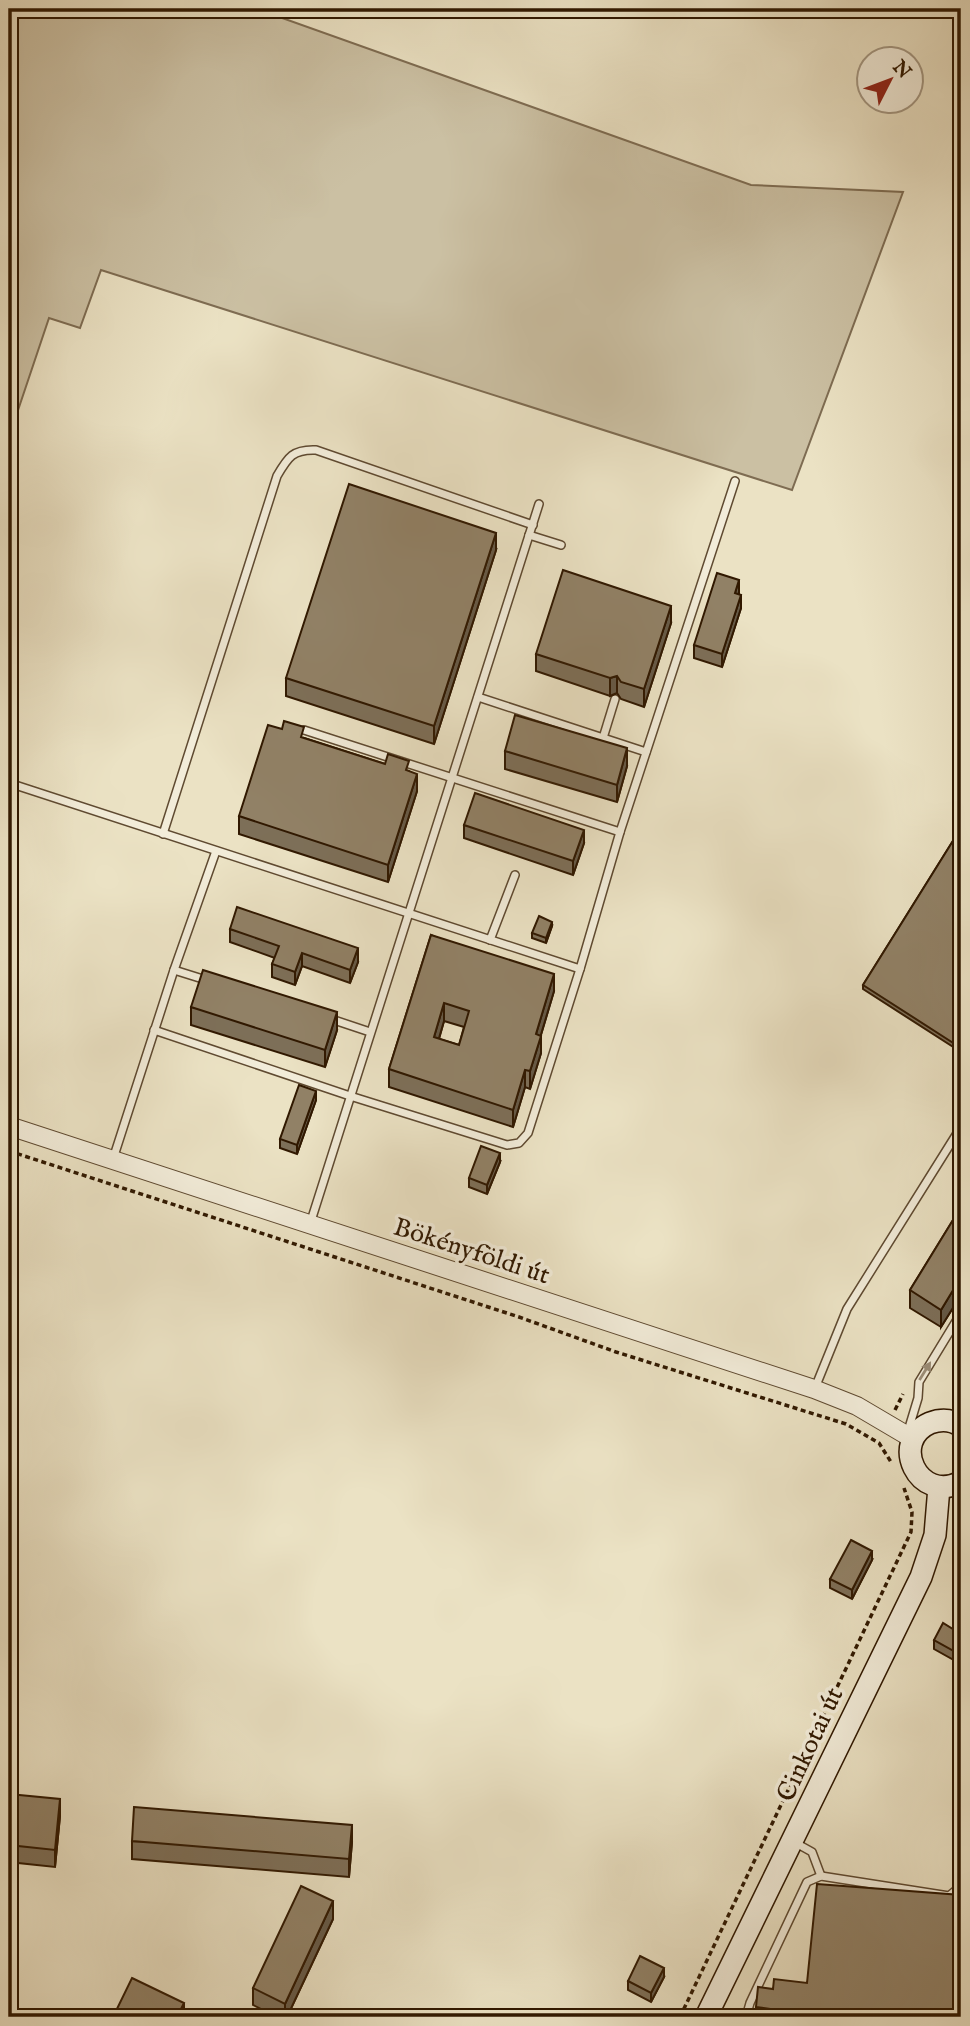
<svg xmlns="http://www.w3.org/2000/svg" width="970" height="2026" font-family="'IM FELL English',serif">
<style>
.grass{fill:#cbc0a3;stroke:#7e6c52;stroke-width:2}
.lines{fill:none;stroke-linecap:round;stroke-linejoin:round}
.service-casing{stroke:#5f4a31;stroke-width:10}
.tertiary-casing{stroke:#5f4a31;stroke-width:20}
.secondary-casing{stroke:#301800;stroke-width:24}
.path{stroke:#301800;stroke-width:3.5;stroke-dasharray:5 3.5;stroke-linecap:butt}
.service{stroke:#f2ecd9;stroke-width:7}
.tertiary{stroke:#f2ecd9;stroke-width:18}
.secondary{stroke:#f2ecd9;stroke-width:21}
.wall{fill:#7d6f58;stroke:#301800;stroke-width:2;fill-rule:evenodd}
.shaded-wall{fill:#665a47;stroke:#301800;stroke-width:2}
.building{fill:#918166;stroke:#301800;stroke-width:2;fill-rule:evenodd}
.oneway{fill:#9b8d77}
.labels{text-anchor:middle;stroke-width:7;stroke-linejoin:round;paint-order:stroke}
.street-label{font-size:26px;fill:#301800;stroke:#f2ecd9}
</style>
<rect width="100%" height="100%" fill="#ebe2c4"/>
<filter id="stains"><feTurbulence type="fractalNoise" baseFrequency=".00286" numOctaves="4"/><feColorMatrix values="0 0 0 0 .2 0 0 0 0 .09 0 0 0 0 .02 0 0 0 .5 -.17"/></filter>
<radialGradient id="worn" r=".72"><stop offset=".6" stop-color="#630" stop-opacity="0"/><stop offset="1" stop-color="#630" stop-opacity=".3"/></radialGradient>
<polygon class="grass" points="9,9 257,9 751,185 903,192 792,490 101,270 80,328 49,318 9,437"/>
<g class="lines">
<g class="service-casing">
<g id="service">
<polyline points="529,535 561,545"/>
<polyline points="478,697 646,752"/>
<polyline points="304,730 620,832"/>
<polyline points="603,738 615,699"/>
<polyline points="9,783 580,969 620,832 735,481"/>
<path d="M163,834L277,476C288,457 293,449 316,450L533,525"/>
<polyline points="490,940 515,875"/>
<polyline points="174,970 206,980"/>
<polyline points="328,1018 370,1032"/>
<polyline points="154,1030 350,1096 507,1145 519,1143 528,1133 580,969"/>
<polyline points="113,1159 174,970 216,851"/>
<polyline points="310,1224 539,504"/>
<polyline points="815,1388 847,1309 961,1127"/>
<polyline points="908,1431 918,1398 919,1382 961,1313"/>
<polyline points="794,1842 812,1852 821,1876"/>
<polyline points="746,2017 750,2003 807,1882 821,1876 949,1896 961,1886"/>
</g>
</g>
<g class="tertiary-casing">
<polyline id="tertiary" points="9,1126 814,1389 857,1406 913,1439"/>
</g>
<g class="secondary-casing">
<g id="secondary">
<path d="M961,1426C951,1419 941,1419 930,1423C889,1441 918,1504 961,1482"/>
<polyline points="706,2017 921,1577 935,1535 939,1487"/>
</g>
</g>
<g class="path">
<polyline points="9,1151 519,1317 616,1352 846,1424 879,1443 891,1462"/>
<polyline points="895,1410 903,1394"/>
<polyline points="680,2017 911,1532 912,1512 904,1488"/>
</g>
<use href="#service" class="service"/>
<use href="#tertiary" class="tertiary"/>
<use href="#secondary" class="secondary"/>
</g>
<g class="wall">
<polygon points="496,550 434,744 286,696 286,678"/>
<polygon points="739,594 741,608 722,667 694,658 694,645"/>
<polygon points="671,623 644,707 621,699 617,693 610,696 536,671 536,654"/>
<polygon points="304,738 385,764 409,771 417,791 388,882 239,834 239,816"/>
<polygon points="505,751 627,766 617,802 505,769"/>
<polygon points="464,825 584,843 573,875 464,838"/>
<polygon points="961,828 961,1052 863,989 863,985"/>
<polygon points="552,926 546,943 532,938 532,933"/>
<polygon points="230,929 358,962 350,983 302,966 295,985 272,977 272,964 275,958 230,942"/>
<path d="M431,935L554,991L541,1035V1053L530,1089L525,1087L513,1127L389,1087V1069ZM444,1021L464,1027L459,1045L439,1039Z"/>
<polygon points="191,1007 337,1030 325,1067 191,1025"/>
<polygon points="316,1100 297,1154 280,1148 280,1139"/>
<polygon points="500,1162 487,1194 469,1187 469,1178"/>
<polygon points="961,1207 961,1295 941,1327 910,1308 910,1290"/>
<polygon points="872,1560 852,1599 830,1588 830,1579"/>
<polygon points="961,1624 961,1664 934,1649 934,1640"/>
<polygon points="9,1794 60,1816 55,1867 9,1862"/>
<polygon points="132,1841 352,1842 349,1877 132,1859"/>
<polygon points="333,1919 287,2017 277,2017 253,2005 253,1988"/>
<polygon points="664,1977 651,2002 628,1990 628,1981"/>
<polygon points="807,1983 961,2017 756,2017 756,2007 773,1989"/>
</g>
<g class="shaded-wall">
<polygon points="496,533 496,550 434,744 434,726"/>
<polygon points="739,580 739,593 735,606 735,593"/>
<polygon points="741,595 741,608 722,667 722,654"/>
<polygon points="671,606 671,623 644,707 644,689"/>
<polygon points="617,676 617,693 610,696 610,678"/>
<polygon points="627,748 627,766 617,802 617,785"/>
<polygon points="417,774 417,791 388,882 388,865"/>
<polygon points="584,830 584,843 573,875 573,861"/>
<polygon points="552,922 552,926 546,943 546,938"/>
<polygon points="358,948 358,962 350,983 350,970"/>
<polygon points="302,953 302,966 295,985 295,972"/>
<polygon points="554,974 554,991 536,1051 536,1034"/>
<polygon points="444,1003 444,1021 434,1055 434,1037"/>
<polygon points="337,1012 337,1030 325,1067 325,1050"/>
<polygon points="541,1036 541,1053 530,1089 530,1071"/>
<polygon points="525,1070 525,1087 513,1127 513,1110"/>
<polygon points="316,1091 316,1100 297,1154 297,1145"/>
<polygon points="500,1153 500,1162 487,1194 487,1185"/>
<polygon points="961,1277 961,1295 941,1327 941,1310"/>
<polygon points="872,1551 872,1560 852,1599 852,1590"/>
<polygon points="60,1799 60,1816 55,1867 55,1850"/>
<polygon points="352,1825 352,1842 349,1877 349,1859"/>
<polygon points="333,1901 333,1919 287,2017 285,2017 285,2004"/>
<polygon points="664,1968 664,1977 651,2002 651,1993"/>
<polygon points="184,2003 184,2017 177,2017"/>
</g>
<g class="building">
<polygon points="349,484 496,533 434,726 286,678"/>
<polygon points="563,570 671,606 644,689 621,682 617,676 610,678 536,654"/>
<polygon points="717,573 739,580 735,593 741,595 722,654 694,645"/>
<polygon points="515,715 627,748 617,785 505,751"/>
<polygon points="284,721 304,727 301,737 385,764 388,754 409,761 406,770 417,774 388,865 239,816 268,725 282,729"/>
<polygon points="475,793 584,830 573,861 464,825"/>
<polygon points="961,828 961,1048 863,985"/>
<polygon points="237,907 358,948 350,970 302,953 295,972 272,964 279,946 230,929"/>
<polygon points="539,916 552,922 546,938 532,933"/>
<path d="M431,935L554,974L536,1034L541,1036L530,1071L525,1070L513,1110L389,1069ZM444,1003L469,1011L459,1045L434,1037Z"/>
<polygon points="203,970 337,1012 325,1050 191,1007"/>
<polygon points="299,1085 316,1091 297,1145 280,1139"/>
<polygon points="481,1146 500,1153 487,1185 469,1178"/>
<polygon points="961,1207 961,1277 941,1310 910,1290"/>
<polygon points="851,1540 872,1551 852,1590 830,1579"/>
<polygon points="957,1621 961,1624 961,1655 934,1640 943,1623 953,1629"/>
<polygon points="9,1794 60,1799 55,1850 9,1845"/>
<polygon points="134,1807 352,1825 349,1859 132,1841"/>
<polygon points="817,1884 961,1895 961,2017 770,2017 771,2009 756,2007 758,1987 773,1989 774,1979 807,1983"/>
<polygon points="301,1886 333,1901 285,2004 253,1988"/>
<polygon points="640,1956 664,1968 651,1993 628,1981"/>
<polygon points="132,1978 184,2003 177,2017 113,2017"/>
</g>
<defs><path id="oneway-solid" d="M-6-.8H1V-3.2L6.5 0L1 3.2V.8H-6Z" transform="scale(1.75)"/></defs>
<use class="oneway" href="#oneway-solid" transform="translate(925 1371) rotate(-58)"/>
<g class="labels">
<g class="street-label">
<text transform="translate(472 1250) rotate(18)" y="9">Bökényföldi út</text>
<text transform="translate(809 1744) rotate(-65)" y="9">Cinkotai út</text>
</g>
</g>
<rect width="970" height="2026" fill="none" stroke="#ebe2c4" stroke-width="35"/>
<rect x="10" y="10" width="949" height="2005" fill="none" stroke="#301800" stroke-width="3.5"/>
<rect x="18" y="18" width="935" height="1991" fill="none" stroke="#301800" stroke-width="2"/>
<g transform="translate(890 80) rotate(48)"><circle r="33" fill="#f2ecd9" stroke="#a49782" stroke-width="2"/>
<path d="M0-5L12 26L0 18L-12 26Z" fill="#8f2418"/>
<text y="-10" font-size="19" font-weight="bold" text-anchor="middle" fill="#301800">N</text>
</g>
<rect width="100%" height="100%" filter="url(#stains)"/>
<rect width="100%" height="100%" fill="url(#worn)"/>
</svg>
